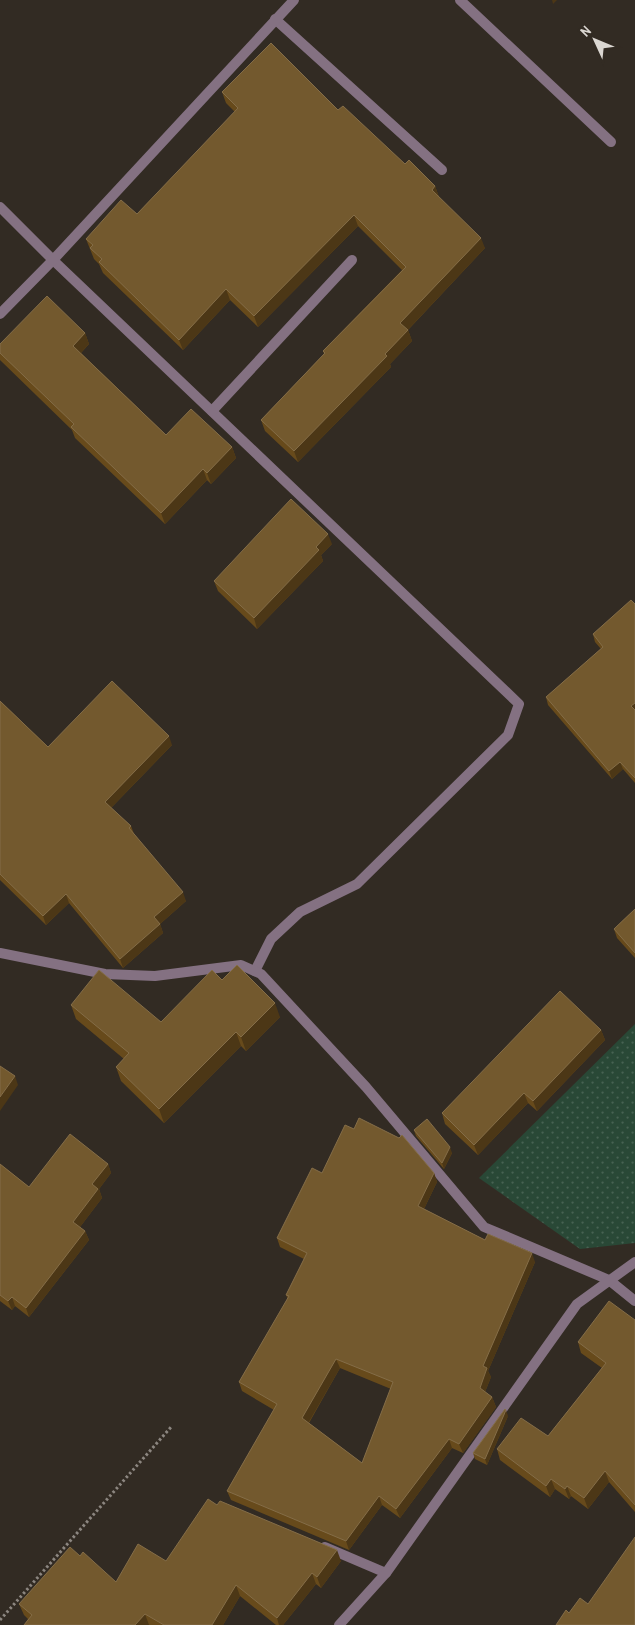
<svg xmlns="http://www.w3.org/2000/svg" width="635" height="1625" font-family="'Archivo Narrow',sans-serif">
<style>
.grass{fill:url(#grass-dots)}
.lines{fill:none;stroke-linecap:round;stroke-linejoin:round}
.path{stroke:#8c8680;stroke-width:3;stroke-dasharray:2.5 2.5;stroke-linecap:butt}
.minor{stroke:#847182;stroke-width:10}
.wall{fill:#674a1b;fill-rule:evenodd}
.shaded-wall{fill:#4c3716}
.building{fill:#73592e;stroke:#846d48;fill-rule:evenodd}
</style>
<defs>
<pattern id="grass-dots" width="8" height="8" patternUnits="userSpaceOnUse" patternTransform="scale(1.25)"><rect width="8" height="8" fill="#294836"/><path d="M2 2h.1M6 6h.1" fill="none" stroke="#476252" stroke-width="1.8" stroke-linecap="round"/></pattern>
</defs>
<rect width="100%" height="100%" fill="#322b23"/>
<polygon class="grass" points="635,1024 635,1243 580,1249 479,1178"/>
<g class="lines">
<polyline class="path" points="0,1620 172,1426"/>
<g class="minor">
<polyline points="460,0 611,142"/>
<polyline points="275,19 442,170"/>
<polyline points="0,207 53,260 519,704 508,735 357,884 300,912 271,939 255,971"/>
<polyline points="0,314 53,260 294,0"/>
<polyline points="212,411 352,260"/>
<polyline points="0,953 105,974 155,976 241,965 261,974 366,1087 484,1227 609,1280 635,1301"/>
<polyline points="325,1547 386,1573"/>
<polyline points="339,1625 386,1573 577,1304 635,1262"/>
</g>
</g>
<g class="wall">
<polygon points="222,92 338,110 405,164 435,186 439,197 485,248 408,330 412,341 390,364 391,367 298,462 265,431 261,420 324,354 323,351 402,270 358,226 258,327 230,300 183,350 103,273 99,264 94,259 86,239 137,214 235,112 226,103"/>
<polygon points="85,333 89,344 81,353 166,435 232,447 236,458 211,484 207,480 165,524 75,438 72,430 0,360 0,344"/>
<polygon points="332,544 321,555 323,561 257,629 218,591 214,581"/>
<polygon points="635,604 635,783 623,769 612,779 548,705 546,697 601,649 595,642 593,634"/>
<polygon points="0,701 48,747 172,745 111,808 131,826 134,834 186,901 160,924 163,933 123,968 69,903 46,925 0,880"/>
<polygon points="635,909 635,958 617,938 614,929"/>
<polygon points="222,980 280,1017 246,1051 241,1046 164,1123 121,1081 116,1067 124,1059 76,1019 71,1005 161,1022"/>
<polygon points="601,1030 605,1040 537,1111 528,1103 478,1155 445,1124 442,1113"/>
<polygon points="414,1130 452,1153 444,1169 416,1136"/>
<polygon points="0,1164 29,1187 108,1164 111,1173 99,1189 102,1198 80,1227 85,1231 89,1240 29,1317 15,1306 12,1310 0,1301"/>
<path d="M322,1173H434L437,1182L424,1209L485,1240L535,1262L488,1371L491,1377L485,1392L492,1397L496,1407L463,1453L452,1448L400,1518L382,1505L349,1550L231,1500L227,1491L274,1410L242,1391L239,1382L288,1299L286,1295L304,1259L280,1247L277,1238ZM340,1368L391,1389L362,1463L309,1423Z"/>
<polygon points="635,1320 635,1512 609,1482 588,1509 571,1496 569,1499 555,1489 550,1497 500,1460 497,1449 548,1436 602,1368 581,1353 578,1342"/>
<polygon points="508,1416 487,1465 475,1459 473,1453"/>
<polygon points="217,1505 341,1561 321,1588 316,1584 283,1625 276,1625 240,1596 223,1625 24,1625 28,1619 24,1615 19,1604 80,1556 116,1582 166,1561"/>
</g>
<g class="shaded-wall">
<polygon points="552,0 557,0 553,4"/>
<polygon points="435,186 439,197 432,190"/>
<polygon points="354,215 358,226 258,327 254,316"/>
<polygon points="481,238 485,248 404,334 400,323"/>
<polygon points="226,289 230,300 183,350 179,340"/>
<polygon points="408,330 412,341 390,364 391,367 298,462 294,451"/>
<polygon points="85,333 89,344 77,357 73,346"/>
<polygon points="232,447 236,458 211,484 207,473"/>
<polygon points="203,469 207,480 165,524 161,513"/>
<polygon points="328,534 332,544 321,555 323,561 257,629 254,618 316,547"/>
<polygon points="635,703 635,714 631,706"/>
<polygon points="169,736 172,745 108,811 105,802"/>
<polygon points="620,762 623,769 612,779 609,771"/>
<polygon points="183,892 186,901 160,924 163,933 123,968 120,959 154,917"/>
<polygon points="66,894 69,903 46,925 43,916"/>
<polygon points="275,1003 280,1017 246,1051 241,1037"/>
<polygon points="601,1030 605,1040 537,1111 533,1101"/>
<polygon points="236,1032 241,1046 164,1123 159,1109"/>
<polygon points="15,1076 18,1085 0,1111 0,1097"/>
<polygon points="524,1093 528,1103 478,1155 474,1145"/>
<polygon points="450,1147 452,1153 444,1169 442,1163"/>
<polygon points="108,1164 111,1173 99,1189 102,1198 77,1231 73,1222 92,1184"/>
<polygon points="434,1173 437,1182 421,1215 418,1206"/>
<polygon points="85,1231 89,1240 29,1317 26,1308"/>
<polygon points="532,1253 535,1262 488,1371 491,1377 483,1397 480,1388 483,1366"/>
<polygon points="12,1297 15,1306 12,1310 8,1301"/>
<polygon points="336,1359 340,1368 306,1427 302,1418"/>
<polygon points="492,1397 496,1407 463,1453 459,1444"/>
<polygon points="506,1410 508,1416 487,1465 485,1459"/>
<polygon points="449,1439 452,1448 400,1518 396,1509"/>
<polygon points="605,1471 609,1482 588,1509 584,1498"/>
<polygon points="551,1479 555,1489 550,1497 546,1486"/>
<polygon points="567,1486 571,1496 569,1499 565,1489"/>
<polygon points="379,1496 382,1505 349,1550 346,1541"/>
<polygon points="337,1550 341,1561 321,1588 317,1577"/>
<polygon points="312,1573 316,1584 283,1625 279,1625 277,1618"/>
<polygon points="236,1585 240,1596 223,1625 212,1625"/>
<polygon points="145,1614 149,1625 135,1625"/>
</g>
<g class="building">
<polygon points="271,43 338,110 343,106 405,164 409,160 435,186 432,190 481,238 400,323 408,330 385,354 387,356 294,451 261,420 325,353 323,351 406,267 354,215 254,316 226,289 179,340 99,262 102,259 90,248 93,245 86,239 121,200 137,214 238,108 222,92"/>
<polygon points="47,296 85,333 73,346 166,435 191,409 232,447 207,473 203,469 161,513 71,427 74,424 0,353 0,344"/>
<polygon points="291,499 328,534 316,547 319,550 254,618 214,581"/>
<polygon points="631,600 635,604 635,703 631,706 635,710 635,778 620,762 609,771 546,697 603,647 593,634"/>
<polygon points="112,681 169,736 105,802 131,826 129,828 183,892 154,917 160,924 120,959 66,894 43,916 0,874 0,701 48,747"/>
<polygon points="635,909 635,953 614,929"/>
<polygon points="237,965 275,1003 241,1037 236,1032 159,1109 116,1067 129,1053 71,1005 99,970 161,1022 212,970 222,980"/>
<polygon points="560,991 601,1030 533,1101 524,1093 474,1145 442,1113"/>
<polygon points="0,1066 15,1076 0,1097"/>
<path d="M359,1118L399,1138L402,1135L434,1173L418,1206L485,1240L488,1234L532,1253L483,1366L487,1368L480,1388L492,1397L459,1444L449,1439L396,1509L379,1496L346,1541L227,1491L277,1404L239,1382L289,1296L286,1295L307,1253L277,1238L312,1168L322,1173L345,1125L354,1129ZM336,1359L393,1382L362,1463L302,1418Z"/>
<polygon points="427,1119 450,1147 442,1163 414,1130"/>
<polygon points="70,1134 108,1164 92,1184 98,1189 73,1222 85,1231 26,1308 12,1297 8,1301 0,1295 0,1164 29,1187"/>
<polygon points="609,1301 635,1320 635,1505 605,1471 584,1498 567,1486 565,1489 551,1479 546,1486 497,1449 521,1418 548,1436 606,1363 578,1342"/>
<polygon points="505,1409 506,1410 485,1459 473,1453"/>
<polygon points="208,1499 217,1505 220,1501 337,1550 317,1577 312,1573 277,1618 236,1585 212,1625 164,1625 145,1614 135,1625 24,1625 32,1615 19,1604 70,1547 80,1556 83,1552 116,1582 138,1544 166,1561"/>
<polygon points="635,1537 635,1625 556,1625 566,1610 569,1613 580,1598 588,1604"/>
</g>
<g transform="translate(595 40) rotate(314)" stroke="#322b23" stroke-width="4" paint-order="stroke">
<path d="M0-4L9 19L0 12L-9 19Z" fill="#dbd7d2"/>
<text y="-8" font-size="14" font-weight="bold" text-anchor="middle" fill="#dbd7d2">N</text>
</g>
</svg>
